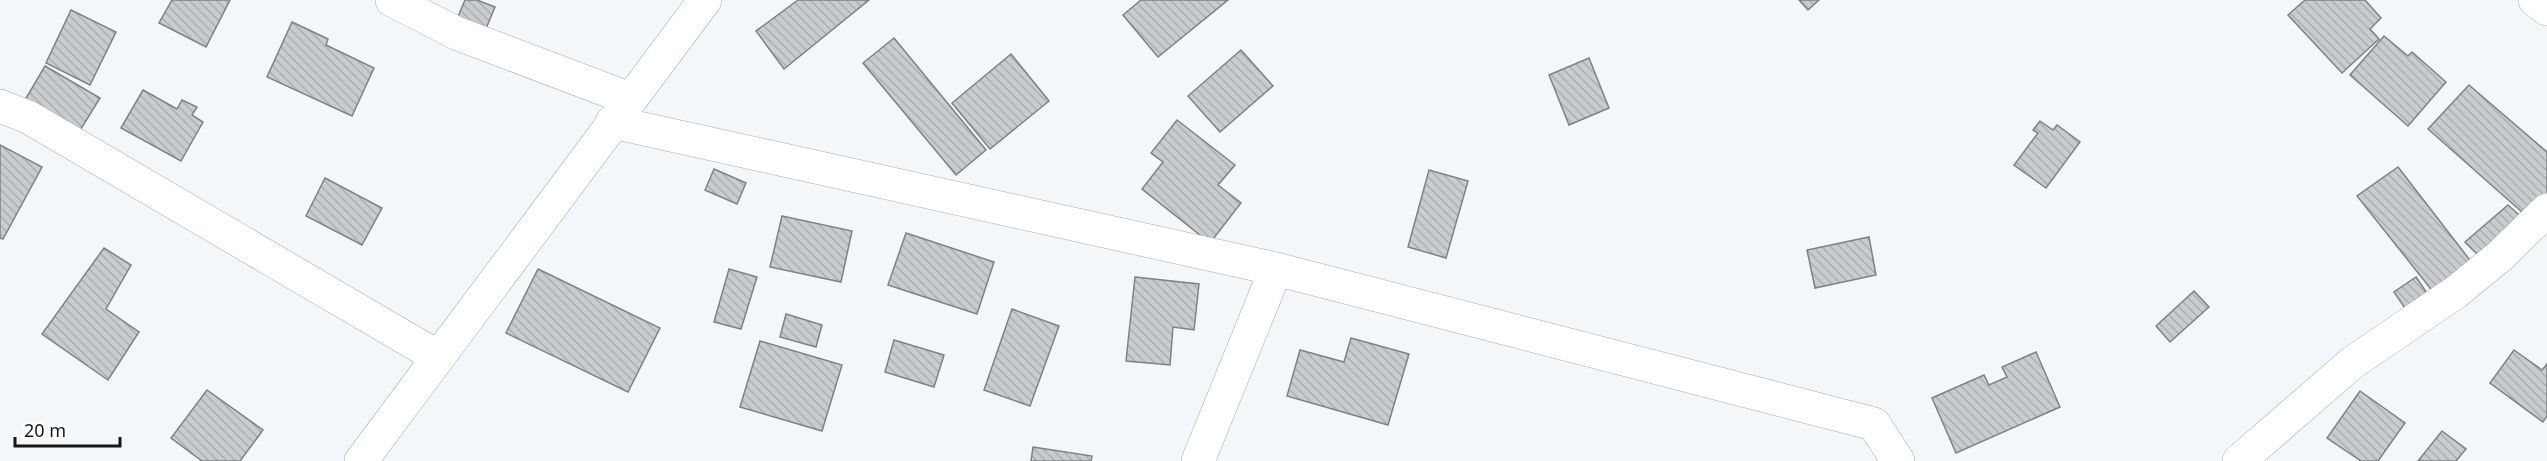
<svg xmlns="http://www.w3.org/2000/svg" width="2547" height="461" font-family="'Noto Sans',sans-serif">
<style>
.building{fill:url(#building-back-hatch);stroke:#7f8184;stroke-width:1.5}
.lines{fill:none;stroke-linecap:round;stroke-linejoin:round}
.minor-casing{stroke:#a9abae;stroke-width:34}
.tertiary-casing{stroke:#a9abae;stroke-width:34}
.minor{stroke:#fff;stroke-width:33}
.tertiary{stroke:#fff;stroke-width:33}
</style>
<defs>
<pattern id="building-back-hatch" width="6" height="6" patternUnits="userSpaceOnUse" patternTransform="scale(1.5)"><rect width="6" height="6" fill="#c9cccf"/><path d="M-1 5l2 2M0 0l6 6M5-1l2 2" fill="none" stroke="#acaeb1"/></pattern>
</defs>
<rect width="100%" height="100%" fill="#f4f7f9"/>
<g class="building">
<polygon points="172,0 230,0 206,47 159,23"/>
<polygon points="465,0 477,0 495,7 485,31 457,19"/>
<polygon points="798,0 869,0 784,69 756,31"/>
<polygon points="1141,0 1228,0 1158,57 1123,15"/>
<polygon points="1799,0 1819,0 1808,10"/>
<polygon points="2305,0 2365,0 2381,18 2370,29 2379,39 2342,73 2288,15"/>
<polygon points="71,10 116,32 90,85 46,63"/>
<polygon points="292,22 328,39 326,45 374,68 352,116 267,77"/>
<polygon points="2384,36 2408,56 2412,52 2446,82 2408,126 2350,75"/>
<polygon points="894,38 986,150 956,175 863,63"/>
<polygon points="1241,50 1273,86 1220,132 1188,96"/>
<polygon points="1011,54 1049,101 990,149 952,103"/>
<polygon points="1589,58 1609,108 1569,125 1549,75"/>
<polygon points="45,66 100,98 76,137 22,105"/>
<polygon points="2469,85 2547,152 2547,202 2531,220 2428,129"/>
<polygon points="143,90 177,109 182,100 197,107 192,115 203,122 181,161 121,128"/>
<polygon points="1177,120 1235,165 1218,185 1241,203 1210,243 1142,189 1163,162 1151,153"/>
<polygon points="2040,121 2053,130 2057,125 2080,142 2046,188 2014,165 2038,133 2033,130"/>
<polygon points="0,145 42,167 3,239 0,238"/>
<polygon points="2398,167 2476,268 2438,298 2357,196"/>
<polygon points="714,169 746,183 737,204 705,190"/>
<polygon points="1429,170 1468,181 1446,258 1408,247"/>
<polygon points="325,178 382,208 362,245 306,216"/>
<polygon points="2508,205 2528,223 2483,260 2465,242"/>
<polygon points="782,216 852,231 841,282 770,267"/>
<polygon points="906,233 994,262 977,314 888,285"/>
<polygon points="1869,237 1876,275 1815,288 1807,250"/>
<polygon points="104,248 131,265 106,309 139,332 108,380 42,334"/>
<polygon points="538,269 660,328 628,392 506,333"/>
<polygon points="729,269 757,277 741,329 714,322"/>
<polygon points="1135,277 1199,284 1194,330 1173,327 1170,365 1126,361"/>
<polygon points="2416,277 2433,302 2411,317 2394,292"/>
<polygon points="2194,291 2209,307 2170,342 2156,326"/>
<polygon points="1012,309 1059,326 1030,406 984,390"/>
<polygon points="786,314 822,325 816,347 780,337"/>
<polygon points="1351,338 1409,354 1388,425 1287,396 1300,350 1344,362"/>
<polygon points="894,340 944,355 934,387 885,372"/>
<polygon points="760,341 842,365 822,431 740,407"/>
<polygon points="2514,350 2542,370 2547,364 2547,416 2543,422 2490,383"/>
<polygon points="2036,352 2060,407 1956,453 1932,398 1984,375 1989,385 2007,377 2002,367"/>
<polygon points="207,390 263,430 240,461 202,461 171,438"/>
<polygon points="2360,391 2405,423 2378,461 2361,461 2327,438"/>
<polygon points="2442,431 2466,449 2456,461 2418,461"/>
<polygon points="1033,447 1092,456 1091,461 1031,461"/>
</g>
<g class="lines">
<g class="minor-casing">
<g id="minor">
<polyline points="392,0 456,33 630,99"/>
<polyline points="0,106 28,117 438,357"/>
<polyline points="612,122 1276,269 1874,424 1898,461"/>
<polyline points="361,461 705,0"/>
<polyline points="1198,461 1276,269"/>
<polyline points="2239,461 2352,363 2456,292 2500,256 2547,210"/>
</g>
</g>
<g class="tertiary-casing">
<polyline id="tertiary" points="2535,0 2547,9"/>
</g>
<use href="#minor" class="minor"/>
<use href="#tertiary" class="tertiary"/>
</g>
<path d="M15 437v9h105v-9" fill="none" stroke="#161718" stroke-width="3"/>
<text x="24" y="437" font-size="18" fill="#161718" stroke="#ffffff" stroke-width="4.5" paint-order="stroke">20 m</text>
</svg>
